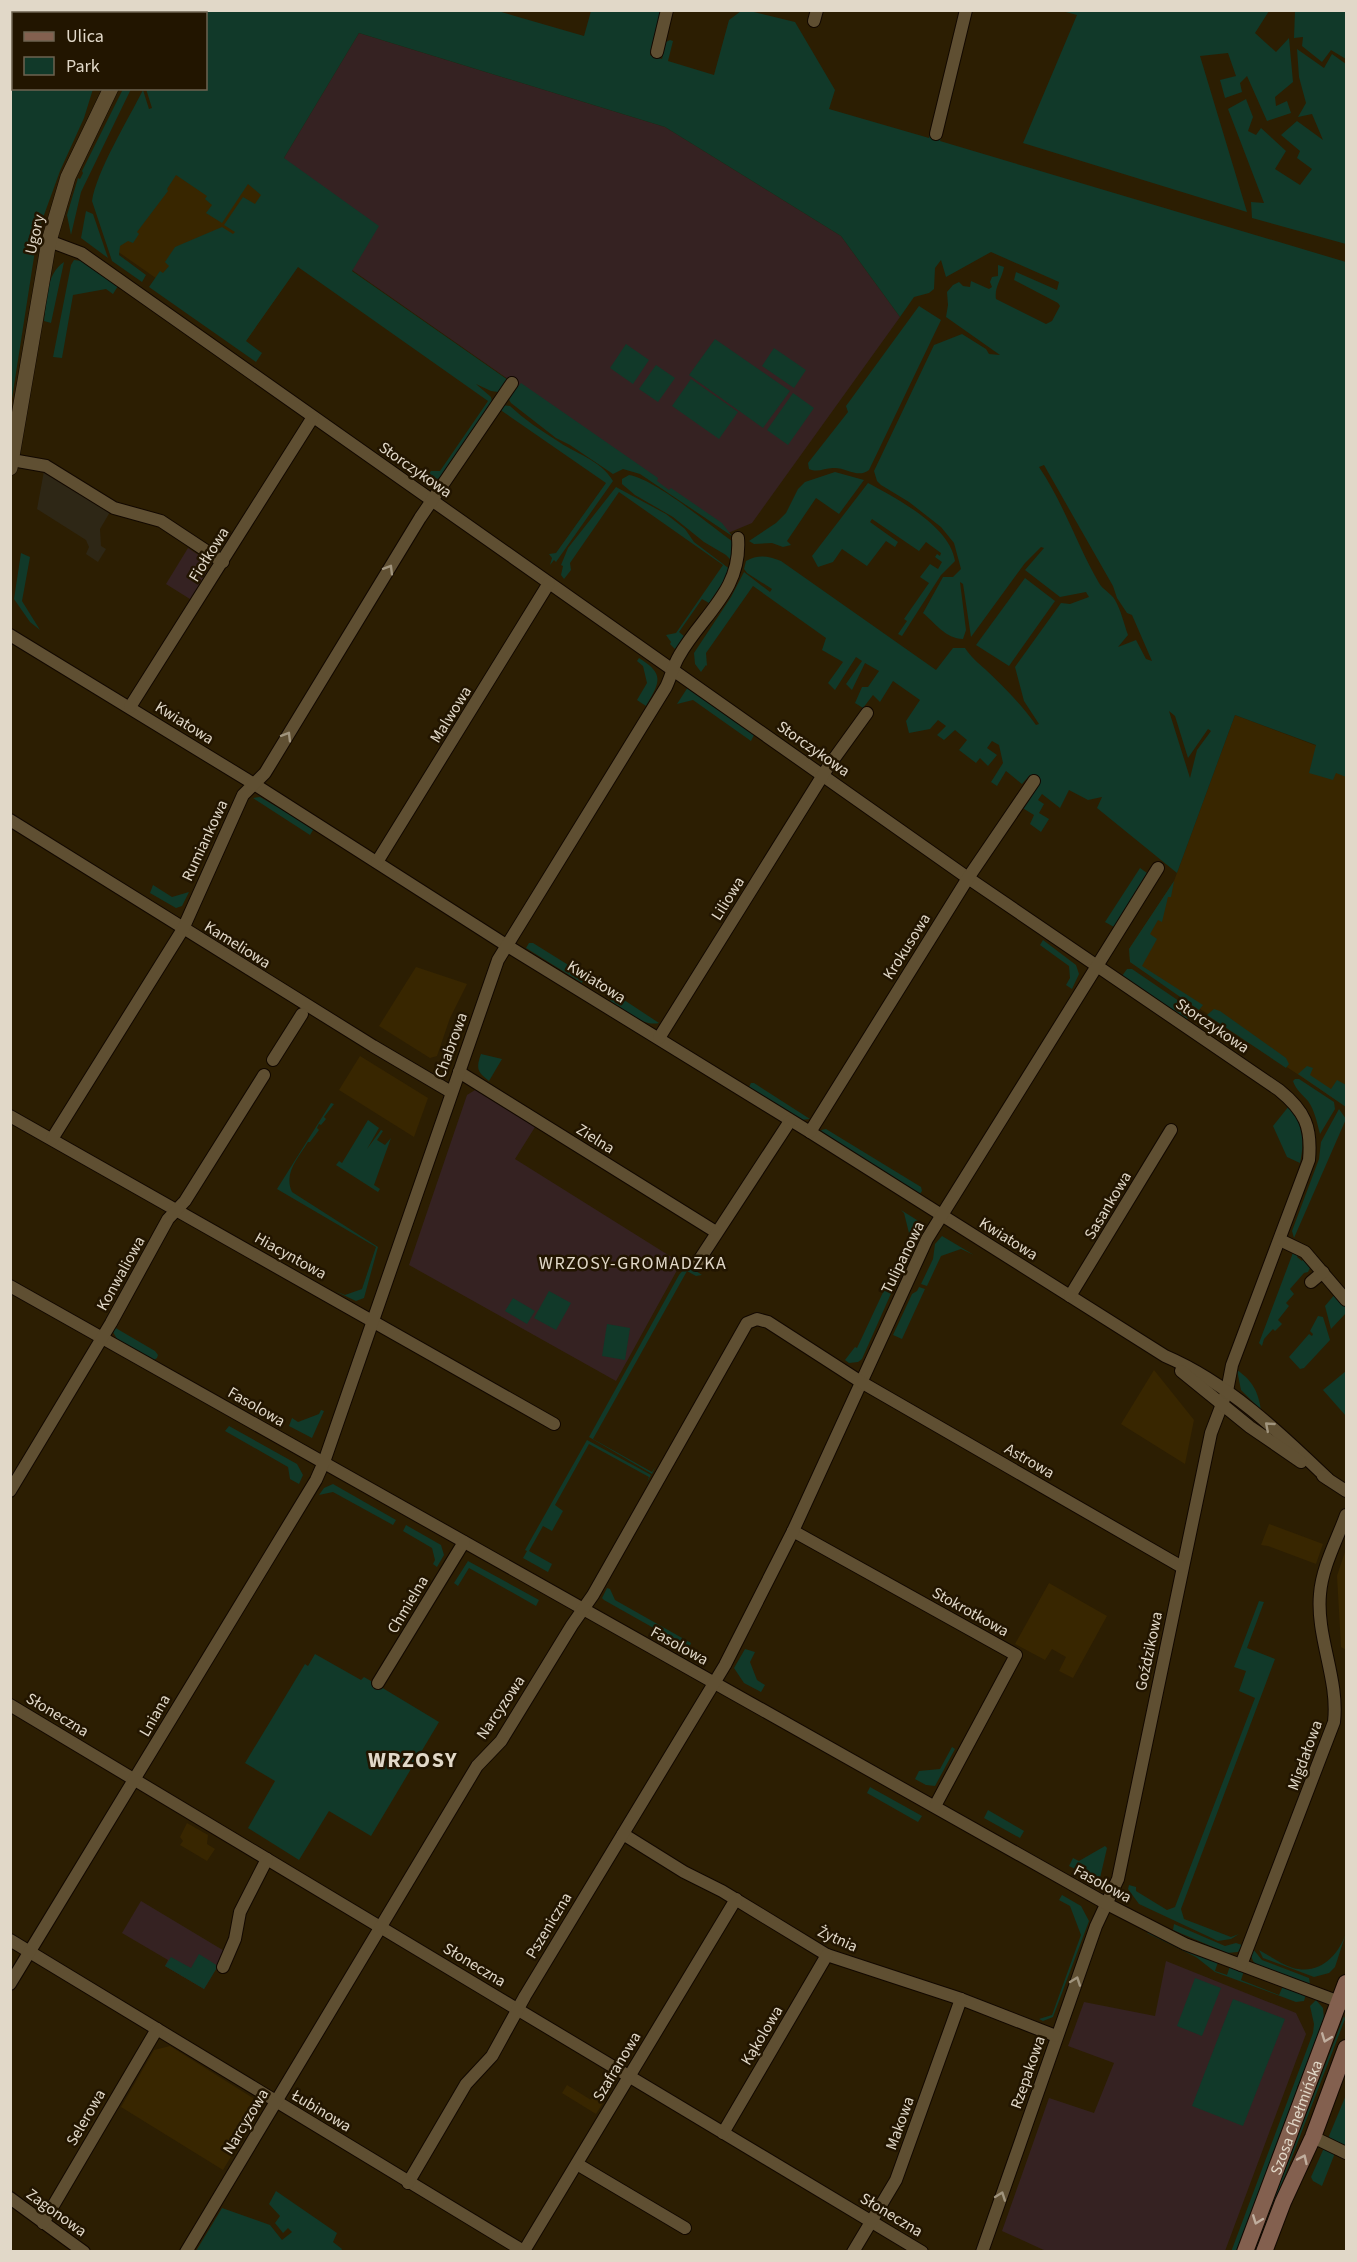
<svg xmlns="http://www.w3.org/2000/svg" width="1357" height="2262" font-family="'Source Sans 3',sans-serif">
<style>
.built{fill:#382600}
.industrial{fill:#2e2716}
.education{fill:#352222}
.green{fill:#113929;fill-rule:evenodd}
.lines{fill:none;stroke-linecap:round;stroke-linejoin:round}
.minor-casing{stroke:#120800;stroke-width:14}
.tertiary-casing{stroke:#120800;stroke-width:16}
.secondary-casing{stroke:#120800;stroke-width:18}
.minor{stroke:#5f4f32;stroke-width:12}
.tertiary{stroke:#5f4f32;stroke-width:15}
.secondary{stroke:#83604f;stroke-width:16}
.oneway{stroke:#a0947d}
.oneway2{stroke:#c0ae9e}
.labels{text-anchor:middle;stroke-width:5;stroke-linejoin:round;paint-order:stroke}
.street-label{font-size:16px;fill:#e1d8c8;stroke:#221500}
.neighbourhood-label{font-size:18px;letter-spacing:1.5px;fill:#e1d8c8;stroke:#221500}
.district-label{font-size:22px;font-weight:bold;letter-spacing:1.5px;fill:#e1d8c8;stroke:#221500}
</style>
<rect width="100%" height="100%" fill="#2c1e02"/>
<g class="built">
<polygon points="152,110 324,229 246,341 117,251"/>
<polygon points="1235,715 1346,757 1346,1101 1345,1106 1130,962 1129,949 1174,881"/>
<polygon points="416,967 467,984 450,1018 437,1056 430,1058 379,1026"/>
<polygon points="360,1056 428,1098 414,1137 339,1090"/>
<polygon points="1154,1370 1194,1420 1185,1464 1121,1424"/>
<polygon points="1269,1524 1323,1544 1316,1564 1268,1546 1261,1545"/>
<polygon points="1346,1549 1346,1650 1341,1647 1337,1576"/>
<polygon points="1049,1583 1107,1616 1073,1678 1059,1671 1066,1657 1052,1649 1045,1660 1015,1644"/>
<polygon points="187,1823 208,1835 207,1844 215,1849 207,1861 180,1845 183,1841 180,1837"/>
<polygon points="170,2046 253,2098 257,2113 223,2170 121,2107 154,2050"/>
<polygon points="567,2085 591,2100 594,2094 606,2098 596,2114 562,2093"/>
</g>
<polygon class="industrial" points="44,471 110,512 100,529 101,546 106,549 98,562 86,554 89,547 86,540 37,509"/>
<g class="education">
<polygon points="359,33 665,127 841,236 900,317 752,523 728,533 352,270 284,158"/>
<polygon points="188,548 203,558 207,572 190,599 166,584"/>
<polygon points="475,1090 535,1127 515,1159 681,1263 616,1381 409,1265 467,1095"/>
<polygon points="141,1901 226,1952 204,1989 165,1966 168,1960 122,1933"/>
<polygon points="1166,1961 1296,2013 1306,2034 1225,2251 1046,2251 1002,2231 1049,2098 1094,2113 1114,2063 1068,2046 1084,2002 1155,2016"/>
</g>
<g class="green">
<path d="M184,11H498L584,36L591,11H661L650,55L662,59L666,42L670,40L673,41L668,61L714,75L729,20L741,11H750L795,22L835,90L829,109L929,138L944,78L954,88L940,141L1346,262V777L1336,773L1333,780L1309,773L1316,745L1235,715L1177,873L1097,808L1102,797L1088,800L1069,790L1060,808L1042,794L1038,800L1044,804L1039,813L1049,819L1041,832L1030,824L1034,815L1021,807L1039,784L1030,775L1022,784L1006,771L997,786L991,782L1003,763L999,745L992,741L987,748L997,755L988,766L980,758L976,763L959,750L967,740L955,730L944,740L937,735L946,726L938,720L930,729L909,733L906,721L920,700L893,681L880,702L873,695L863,708L855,703L862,687H868L879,671L865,663L852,690L846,684L862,661L856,657L835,690L828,683L843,662L822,650L826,638L753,586L706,653L707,666L706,665L701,672L695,664L694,653L731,597L744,572L770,592L772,589L747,573L744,569L746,561C758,554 769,556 781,561L936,670L953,648H965C971,657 977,662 985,669C1003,686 1022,705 1036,725L1039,724L1024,701L1015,667L1061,603L1070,604L1089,597L1086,592L1060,597L1025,570L1044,548L1041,547L1025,563L971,637L963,584L960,582L966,630L963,639C946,639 934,622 923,613L943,577H953L961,569L954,543L941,527L909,502L881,485L877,481L874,471L934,345L962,334L986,349L989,354L1000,355L946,317L948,305L947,292L953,285L959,282L963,286L970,287L971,281L989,289L992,287L990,282L992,277L998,276V265L1004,267C1002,279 994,287 996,299L1046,324L1052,321L1060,306L1058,303L1014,280L1016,272L1057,290L1059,282L991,252L946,277L941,260L935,268L934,289L929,293L914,297L900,317L841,236L665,127L359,33L284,158L379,226L352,271L508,380L498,392L491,391L476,384L491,397L492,402L441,476L437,480H425L431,471H440L488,401L298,267L246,341L262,353L256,362L149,287L160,271L163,273L169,266L165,262L175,247L222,227L233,234L235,232L224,225L243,197L255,204L261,195L248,184L222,223L206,213L212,205L205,199L207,196L176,175L167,189L168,191L137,232L139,234L133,243L128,241L120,246L119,255L146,275L142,282L112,261L92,201C96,172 129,118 143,90L149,109L152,108L146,89L206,88V14L183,13ZM1044,465L1113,586L1117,598L1127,613L1132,615L1152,661L1146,659L1136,640L1118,647L1128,635C1124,624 1121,610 1115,600C1111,593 1103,590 1099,583C1077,545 1064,504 1039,467ZM1169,711L1175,716L1188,758L1208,729L1211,731L1197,750L1190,778Z"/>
<polygon points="1062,11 1269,11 1255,33 1276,52 1289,38 1293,82 1275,97 1276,106 1287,101 1291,113 1267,121 1247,76 1240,83 1242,92 1225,98 1220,80 1236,76 1228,53 1200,56 1247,212 1023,143 1077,15"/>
<polygon points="1295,11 1346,11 1346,59 1331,50 1322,62 1302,46 1303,37 1294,38"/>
<polygon points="10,28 14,30 14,88 93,89 84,118 60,171 40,226 34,257 11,405"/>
<polygon points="1297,49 1324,68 1332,54 1346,64 1346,244 1252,218 1251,202 1264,203 1228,109 1246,99 1253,117 1248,131 1256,135 1261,128 1286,151 1275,169 1300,185 1312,169 1297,158 1300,151 1281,135 1297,121 1323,140 1312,114 1298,117 1306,103 1299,77"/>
<polygon points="123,89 131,89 81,192 71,235 67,215 78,178 80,179 83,173 82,171"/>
<polygon points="86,211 93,214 108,258 81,238"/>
<polygon points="74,260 82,261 118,286 113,294 106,289 73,295 62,358 53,357 71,265"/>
<path d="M64,262L51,323L44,321C47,301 45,275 64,262Z"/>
<path d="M919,306L941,320L869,470C858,479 846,467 833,468C824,468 818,473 809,469L808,463L848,412L846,406Z"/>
<polygon points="715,339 790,391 763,428 689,375"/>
<polygon points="626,344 649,360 633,384 610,368"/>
<polygon points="774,348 806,370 794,388 762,366"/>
<polygon points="656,365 675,378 658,402 639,389"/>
<polygon points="691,379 738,412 719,439 672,406"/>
<polygon points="521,383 658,478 657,481 669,490 671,488 722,523 732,536 640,474 623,469 613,474 570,445 556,438 511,403 508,398"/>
<polygon points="793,393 814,408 788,445 767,430"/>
<path d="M502,405L510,406C524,419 540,430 556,440C574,453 601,460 613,481L556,562L554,560L550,565L552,558L549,554L556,553L606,483L499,409Z"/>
<polygon points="835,472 864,480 839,514 816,498 787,541 791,545 783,547 772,543 754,544 749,541 776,523 786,513 798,489 805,482"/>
<path d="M629,475C655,479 708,524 732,541L733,562L726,555L704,542L673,517L635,495L622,484V479Z"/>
<path d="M868,483C896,498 950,526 955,561L941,575L902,636L898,634L907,621L904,619L929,583L920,577L930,564L938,569L942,562L935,557L937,554L940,556L941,553L926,542L919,551L872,519L870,522L898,542L895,547L886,541L867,566L842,549L833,562L818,567L812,556Z"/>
<polygon points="616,487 666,514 685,529 694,542 731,570 709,603 702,599 679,632 685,637 675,649 670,644 671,642 666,635 676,633 723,565 619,492 570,563 571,570 564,579 561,575 563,566 561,565 568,548"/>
<polygon points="21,553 30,557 22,601 40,630 30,622 14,599"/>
<polygon points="1025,578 1055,601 1009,666 976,645"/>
<path d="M639,658C665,674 660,682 646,706L637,700L647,683L643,666L637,661Z"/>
<polygon points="688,687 755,733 751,741 693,700 677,704"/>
<polygon points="260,797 312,827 313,830 310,835 253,798"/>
<polygon points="1140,868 1147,873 1114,927 1105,922"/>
<polygon points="1174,881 1171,897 1168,897 1162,922 1158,920 1150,934 1157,939 1142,966 1203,1005 1199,1010 1130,962 1129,949"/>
<polygon points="153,885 172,897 189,892 182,906 176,908 150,893"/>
<polygon points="1043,940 1076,965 1079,974 1072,989 1066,985 1070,978 1069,966 1040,945"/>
<polygon points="529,943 533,943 586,976 582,983 526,948"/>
<polygon points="1127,969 1132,969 1198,1014 1193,1018 1185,1019 1122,976"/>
<path d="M615,994L659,1023C642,1027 625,1010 610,1001Z"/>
<polygon points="1214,1009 1220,1011 1286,1058 1289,1064 1286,1068 1207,1015"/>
<path d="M481,1054L502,1059L489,1081C477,1072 476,1068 481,1054Z"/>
<polygon points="1307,1066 1313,1068 1310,1075 1331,1089 1337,1080 1346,1085 1346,1107 1298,1074"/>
<path d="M1295,1079H1299L1334,1102L1335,1109L1320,1134C1317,1123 1315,1111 1308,1101C1302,1094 1296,1090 1293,1081Z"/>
<polygon points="751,1083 754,1083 810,1119 800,1120 750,1089 749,1087"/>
<path d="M331,1103L334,1104L324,1117L326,1119L321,1125L319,1124L317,1128L319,1130L310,1142H308C299,1157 283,1173 292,1192L378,1247L364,1298L356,1301L335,1291L345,1295L362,1289L376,1247L277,1189Z"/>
<path d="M1289,1106C1303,1126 1305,1140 1300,1163L1287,1157L1273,1126Z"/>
<polygon points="1339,1109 1346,1119 1294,1238 1292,1231 1319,1159 1321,1142"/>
<polygon points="368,1120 379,1128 367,1149 381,1130 383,1131 377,1140 385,1145 391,1138 374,1185 380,1189 378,1192 336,1165 339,1161 342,1163"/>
<polygon points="826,1129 921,1187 922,1191 919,1195 824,1134 821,1130"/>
<polygon points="901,1210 920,1222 921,1226 904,1268 897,1264 910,1237 904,1213"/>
<polygon points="942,1236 974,1255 961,1249 941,1256 927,1286 921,1284 933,1259 935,1244"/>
<polygon points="1294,1250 1300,1252 1297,1257 1302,1261 1305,1256 1312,1264 1308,1272 1304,1273 1290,1289 1294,1294 1286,1303 1289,1306 1278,1320 1282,1324 1275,1331 1273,1329 1264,1339 1262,1346 1259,1343"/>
<polygon points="690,1267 702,1275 696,1276 687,1271 593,1439 652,1472 655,1467 652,1474 589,1437 679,1275 685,1268"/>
<polygon points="886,1286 893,1289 862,1359 858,1362 849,1363 845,1360 855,1347 857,1348"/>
<polygon points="919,1287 925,1289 902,1339 893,1335 912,1294 917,1291"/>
<polygon points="549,1291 571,1303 556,1330 534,1318"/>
<polygon points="1335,1294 1346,1305 1346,1313 1331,1329 1325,1306"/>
<polygon points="513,1298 535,1311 527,1324 505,1311"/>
<polygon points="1318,1316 1323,1317 1330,1340 1304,1368 1300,1369 1289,1357 1309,1334 1312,1336 1313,1334 1310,1331"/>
<polygon points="607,1324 630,1328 625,1360 602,1356"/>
<polygon points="114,1327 155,1351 158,1355 157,1358 154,1360 117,1339 113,1332"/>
<path d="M1237,1370C1253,1381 1258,1392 1261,1410L1241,1390Z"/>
<polygon points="1346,1371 1346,1416 1323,1390"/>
<polygon points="321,1410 324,1411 312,1438 289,1426 292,1418 298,1422 319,1414"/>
<polygon points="229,1426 297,1464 303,1475 299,1484 290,1479 288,1467 225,1431"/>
<polygon points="587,1440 651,1475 647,1482 649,1477 589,1444 555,1505 563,1511 552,1531 543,1526 529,1551 552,1564 548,1572 523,1558 527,1551 525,1550"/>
<polygon points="333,1484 396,1520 393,1525 333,1492 319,1495 324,1488"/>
<polygon points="406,1525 441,1545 444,1555 437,1567 433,1564 435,1560 432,1548 403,1531"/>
<polygon points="468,1561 539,1600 536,1606 469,1568 458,1586 454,1583"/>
<polygon points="607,1588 610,1589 615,1600 691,1643 689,1648 604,1600 602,1598"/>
<polygon points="1259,1601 1264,1602 1247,1648 1275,1659 1181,1909 1184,1919 1231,1937 1239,1934 1231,1939 1218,1941 1139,1904 1128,1889 1129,1885 1136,1887 1136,1891 1167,1910 1175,1907 1255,1698 1239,1691 1246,1671 1234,1667"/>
<polygon points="745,1649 755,1652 750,1662 757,1680 765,1685 761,1692 744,1683 734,1668"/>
<polygon points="315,1654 361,1680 364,1677 371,1681 439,1722 371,1836 329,1811 299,1860 248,1828 275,1781 245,1763 305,1664 308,1666"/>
<polygon points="952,1747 955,1749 935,1786 926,1785 915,1779 919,1771 940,1769"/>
<polygon points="870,1787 922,1816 918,1822 867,1793"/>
<polygon points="988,1810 1024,1831 1020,1838 984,1818"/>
<polygon points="1105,1846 1107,1848 1100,1878 1097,1880 1069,1866 1073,1858 1079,1861"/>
<polygon points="1062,1895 1081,1906 1089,1921 1053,2017 1043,2021 1039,2019 1052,2015 1081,1935 1070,1906 1059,1900"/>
<polygon points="1174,1924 1225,1946 1236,1943 1242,1945 1238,1952 1227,1953 1173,1930"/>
<polygon points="1150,1931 1218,1962 1215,1971 1227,1975 1230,1966 1244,1971 1241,1980 1279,1995 1283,1986 1306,1994 1304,2001 1296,2002 1215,1972 1196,1957 1147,1933"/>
<path d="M1346,1933L1335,1967L1329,1973L1314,1977L1263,1958L1259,1950C1270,1956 1281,1964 1293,1968C1320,1975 1338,1956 1346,1933Z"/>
<polygon points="1253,1949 1262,1960 1309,1978 1310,1984 1257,1965 1253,1961 1250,1953"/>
<polygon points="199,1954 218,1966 204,1989 165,1966 171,1957 191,1968"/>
<polygon points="1195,1978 1221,1988 1202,2036 1177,2026"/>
<polygon points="1233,1999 1285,2019 1243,2126 1192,2106"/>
<polygon points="1316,2000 1323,2008 1324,2019 1300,2085 1297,2086 1298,2089 1237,2251 1231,2252 1313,2033 1314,2024 1310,2006"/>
<polygon points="1344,2016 1345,2019 1256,2251 1253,2252"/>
<polygon points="1346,2095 1346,2149 1330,2140 1329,2136"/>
<polygon points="1324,2148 1335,2153 1322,2186 1313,2181 1311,2177"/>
<polygon points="276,2191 337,2233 333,2242 342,2249 341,2251 196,2251 222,2208 270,2225 282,2240 292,2232 288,2228 283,2233 275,2223 280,2216 269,2204"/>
</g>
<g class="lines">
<g class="minor-casing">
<g id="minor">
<polyline points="814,21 817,10"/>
<polyline points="657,52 667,10"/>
<polyline points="936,134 966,10"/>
<path d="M49,241L81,253L968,878L1279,1090C1305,1111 1312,1127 1309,1160L1232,1365L1227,1391L1211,1433L1118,1879L1096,1926L982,2252"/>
<polyline points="12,460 46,466 114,508 161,521 223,562"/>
<path d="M10,635L254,784L506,945L810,1132L1165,1356C1228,1383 1279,1432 1328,1479"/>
<polyline points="130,707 313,417"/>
<polyline points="10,820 373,1046 451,1092"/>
<polyline points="377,862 549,583"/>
<polyline points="659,1038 828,767 867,713"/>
<polyline points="273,1060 302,1014"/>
<polyline points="459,1072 716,1232"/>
<polyline points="10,1116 554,1424"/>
<polyline points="810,1132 968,878 1034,781"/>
<polyline points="52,1139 183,929 243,795 265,773 420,518 512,383"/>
<polyline points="1280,1240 1305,1252 1346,1300"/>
<polyline points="696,1265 790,1121"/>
<polyline points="1311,1282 1323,1272"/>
<polyline points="10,1286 1107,1904 1185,1944 1345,2004"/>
<polyline points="1070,1296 1171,1130"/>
<polyline points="1181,1371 1250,1427 1301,1462"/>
<polyline points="1323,1476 1346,1491"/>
<polyline points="10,1491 111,1323 168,1219 185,1201 264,1075"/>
<polyline points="793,1531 1016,1655 935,1806"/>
<polyline points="378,1683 464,1542"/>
<polyline points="10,1705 922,2252"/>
<polyline points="623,1834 684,1872 722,1891 827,1955 961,1999 1056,2036"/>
<polyline points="10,1940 525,2252"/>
<path d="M1241,1965L1334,1722C1339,1679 1316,1637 1320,1594C1322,1567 1337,1540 1346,1515"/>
<polyline points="223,1967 235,1939 240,1912 267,1859"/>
<path d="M10,1984L316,1480L324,1462L498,960L666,687C671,677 673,666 679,656C702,615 742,591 738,538"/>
<polyline points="723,2133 827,1955"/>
<polyline points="1313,2137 1346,2153"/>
<polyline points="577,2164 685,2228"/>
<polyline points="408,2183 466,2084 492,2056 525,1996 725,1665 793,1531 927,1239 1158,868"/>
<polyline points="10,2198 84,2252"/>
<polyline points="43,2223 157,2029"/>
<polyline points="524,2251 736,1899"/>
<polyline points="186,2252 477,1766 501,1741 572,1625 593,1595 747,1323 757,1319 768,1322 861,1382 1182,1567"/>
<polyline points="853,2252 896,2180 961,1999"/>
</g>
</g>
<g class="tertiary-casing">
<g id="tertiary">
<polyline points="143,14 145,10"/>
<polyline points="10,468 49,241 68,177 111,88"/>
</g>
</g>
<g class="secondary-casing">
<g id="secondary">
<path id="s1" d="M1245,2252L1346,1983"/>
<polyline points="1264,2252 1283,2202 1313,2137 1346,2048"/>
</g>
</g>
<use href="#minor" class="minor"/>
<use href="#tertiary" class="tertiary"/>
<use href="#secondary" class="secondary"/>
</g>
<defs><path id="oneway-chevron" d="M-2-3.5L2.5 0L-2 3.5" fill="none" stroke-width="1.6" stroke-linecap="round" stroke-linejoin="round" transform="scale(1.5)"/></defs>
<g class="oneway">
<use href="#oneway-chevron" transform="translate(389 569) rotate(-59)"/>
<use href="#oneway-chevron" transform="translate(287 736) rotate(-59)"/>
<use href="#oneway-chevron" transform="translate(1269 1426) rotate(-139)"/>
<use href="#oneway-chevron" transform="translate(1076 1981) rotate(-70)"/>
<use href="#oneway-chevron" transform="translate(1001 2196) rotate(-70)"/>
</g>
<g class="oneway2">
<use href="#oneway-chevron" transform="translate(1326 2038) rotate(111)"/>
<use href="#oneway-chevron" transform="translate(1303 2159) rotate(-65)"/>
<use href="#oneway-chevron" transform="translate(1257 2220) rotate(111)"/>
</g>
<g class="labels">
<g class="street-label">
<text transform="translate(34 234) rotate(-77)" y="6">Ugory</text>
<text transform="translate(416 469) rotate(35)" y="6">Storczykowa</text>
<text transform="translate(208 554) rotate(-58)" y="6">Fiołkowa</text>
<text transform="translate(450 714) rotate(-58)" y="6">Malwowa</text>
<text transform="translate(185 722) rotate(32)" y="6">Kwiatowa</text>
<text transform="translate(814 748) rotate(35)" y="6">Storczykowa</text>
<text transform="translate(204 840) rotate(-65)" y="6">Rumiankowa</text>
<text transform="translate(727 898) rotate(-58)" y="6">Liliowa</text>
<text transform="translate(238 944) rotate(32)" y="6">Kameliowa</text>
<text transform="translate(906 946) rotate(-58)" y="6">Krokusowa</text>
<text transform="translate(597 981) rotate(32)" y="6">Kwiatowa</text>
<text transform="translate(1213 1025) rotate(34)" y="6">Storczykowa</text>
<text transform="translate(450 1045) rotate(-70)" y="6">Chabrowa</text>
<text transform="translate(596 1138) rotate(32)" y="6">Zielna</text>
<text transform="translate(1107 1205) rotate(-59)" y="6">Sasankowa</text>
<text transform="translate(1009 1238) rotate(32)" y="6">Kwiatowa</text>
<text transform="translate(291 1255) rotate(29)" y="6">Hiacyntowa</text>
<text transform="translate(902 1257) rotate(-64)" y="6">Tulipanowa</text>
<text transform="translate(120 1273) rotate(-61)" y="6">Konwaliowa</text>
<text transform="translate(257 1406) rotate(30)" y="6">Fasolowa</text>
<text transform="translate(1030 1460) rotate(30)" y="6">Astrowa</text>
<text transform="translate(407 1604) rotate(-59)" y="6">Chmielna</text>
<text transform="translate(971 1611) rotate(29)" y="6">Stokrotkowa</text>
<text transform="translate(680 1645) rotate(29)" y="6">Fasolowa</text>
<text transform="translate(1148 1651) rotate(-78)" y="6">Goździkowa</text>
<text transform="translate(500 1707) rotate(-56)" y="6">Narcyzowa</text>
<text transform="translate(58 1714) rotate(31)" y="6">Słoneczna</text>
<text transform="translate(154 1715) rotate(-60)" y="6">Lniana</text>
<text transform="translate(1304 1755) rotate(-70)" y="6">Migdałowa</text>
<text transform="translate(1103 1883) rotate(28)" y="6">Fasolowa</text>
<text transform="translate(548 1925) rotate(-59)" y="6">Pszeniczna</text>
<text transform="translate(838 1938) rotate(24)" y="6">Żytnia</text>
<text transform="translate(475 1964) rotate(31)" y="6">Słoneczna</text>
<text transform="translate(761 2035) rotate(-59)" y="6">Kąkolowa</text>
<text transform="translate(616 2066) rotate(-59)" y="6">Szafranowa</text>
<text transform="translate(1027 2072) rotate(-71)" y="6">Rzepakowa</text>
<text transform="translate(322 2110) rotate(31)" y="6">Łubinowa</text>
<text transform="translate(85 2117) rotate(-60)" y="6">Selerowa</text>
<text dy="6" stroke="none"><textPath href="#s1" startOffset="144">Szosa Chełmińska</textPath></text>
<text transform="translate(245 2121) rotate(-59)" y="6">Narcyzowa</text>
<text transform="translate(899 2123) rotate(-70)" y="6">Makowa</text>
<text transform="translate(57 2212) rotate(36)" y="6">Zagonowa</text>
<text transform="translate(892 2214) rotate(31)" y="6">Słoneczna</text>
</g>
<g class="neighbourhood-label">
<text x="633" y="1269">WRZOSY-GROMADZKA</text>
</g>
<g class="district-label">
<text x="413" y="1767">WRZOSY</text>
</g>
</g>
<rect width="1357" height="2262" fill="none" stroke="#e1d8c8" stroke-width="24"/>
<rect x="12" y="12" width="195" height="78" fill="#221500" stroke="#6e6350" stroke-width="1.5"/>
<rect x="24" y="32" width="30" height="9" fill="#83604f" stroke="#6e6350" stroke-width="1.5"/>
<text x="66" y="42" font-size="18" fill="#e1d8c8">Ulica</text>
<rect x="24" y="57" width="30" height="18" fill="#113929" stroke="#6e6350" stroke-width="1.5"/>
<text x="66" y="72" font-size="18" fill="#e1d8c8">Park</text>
</svg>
